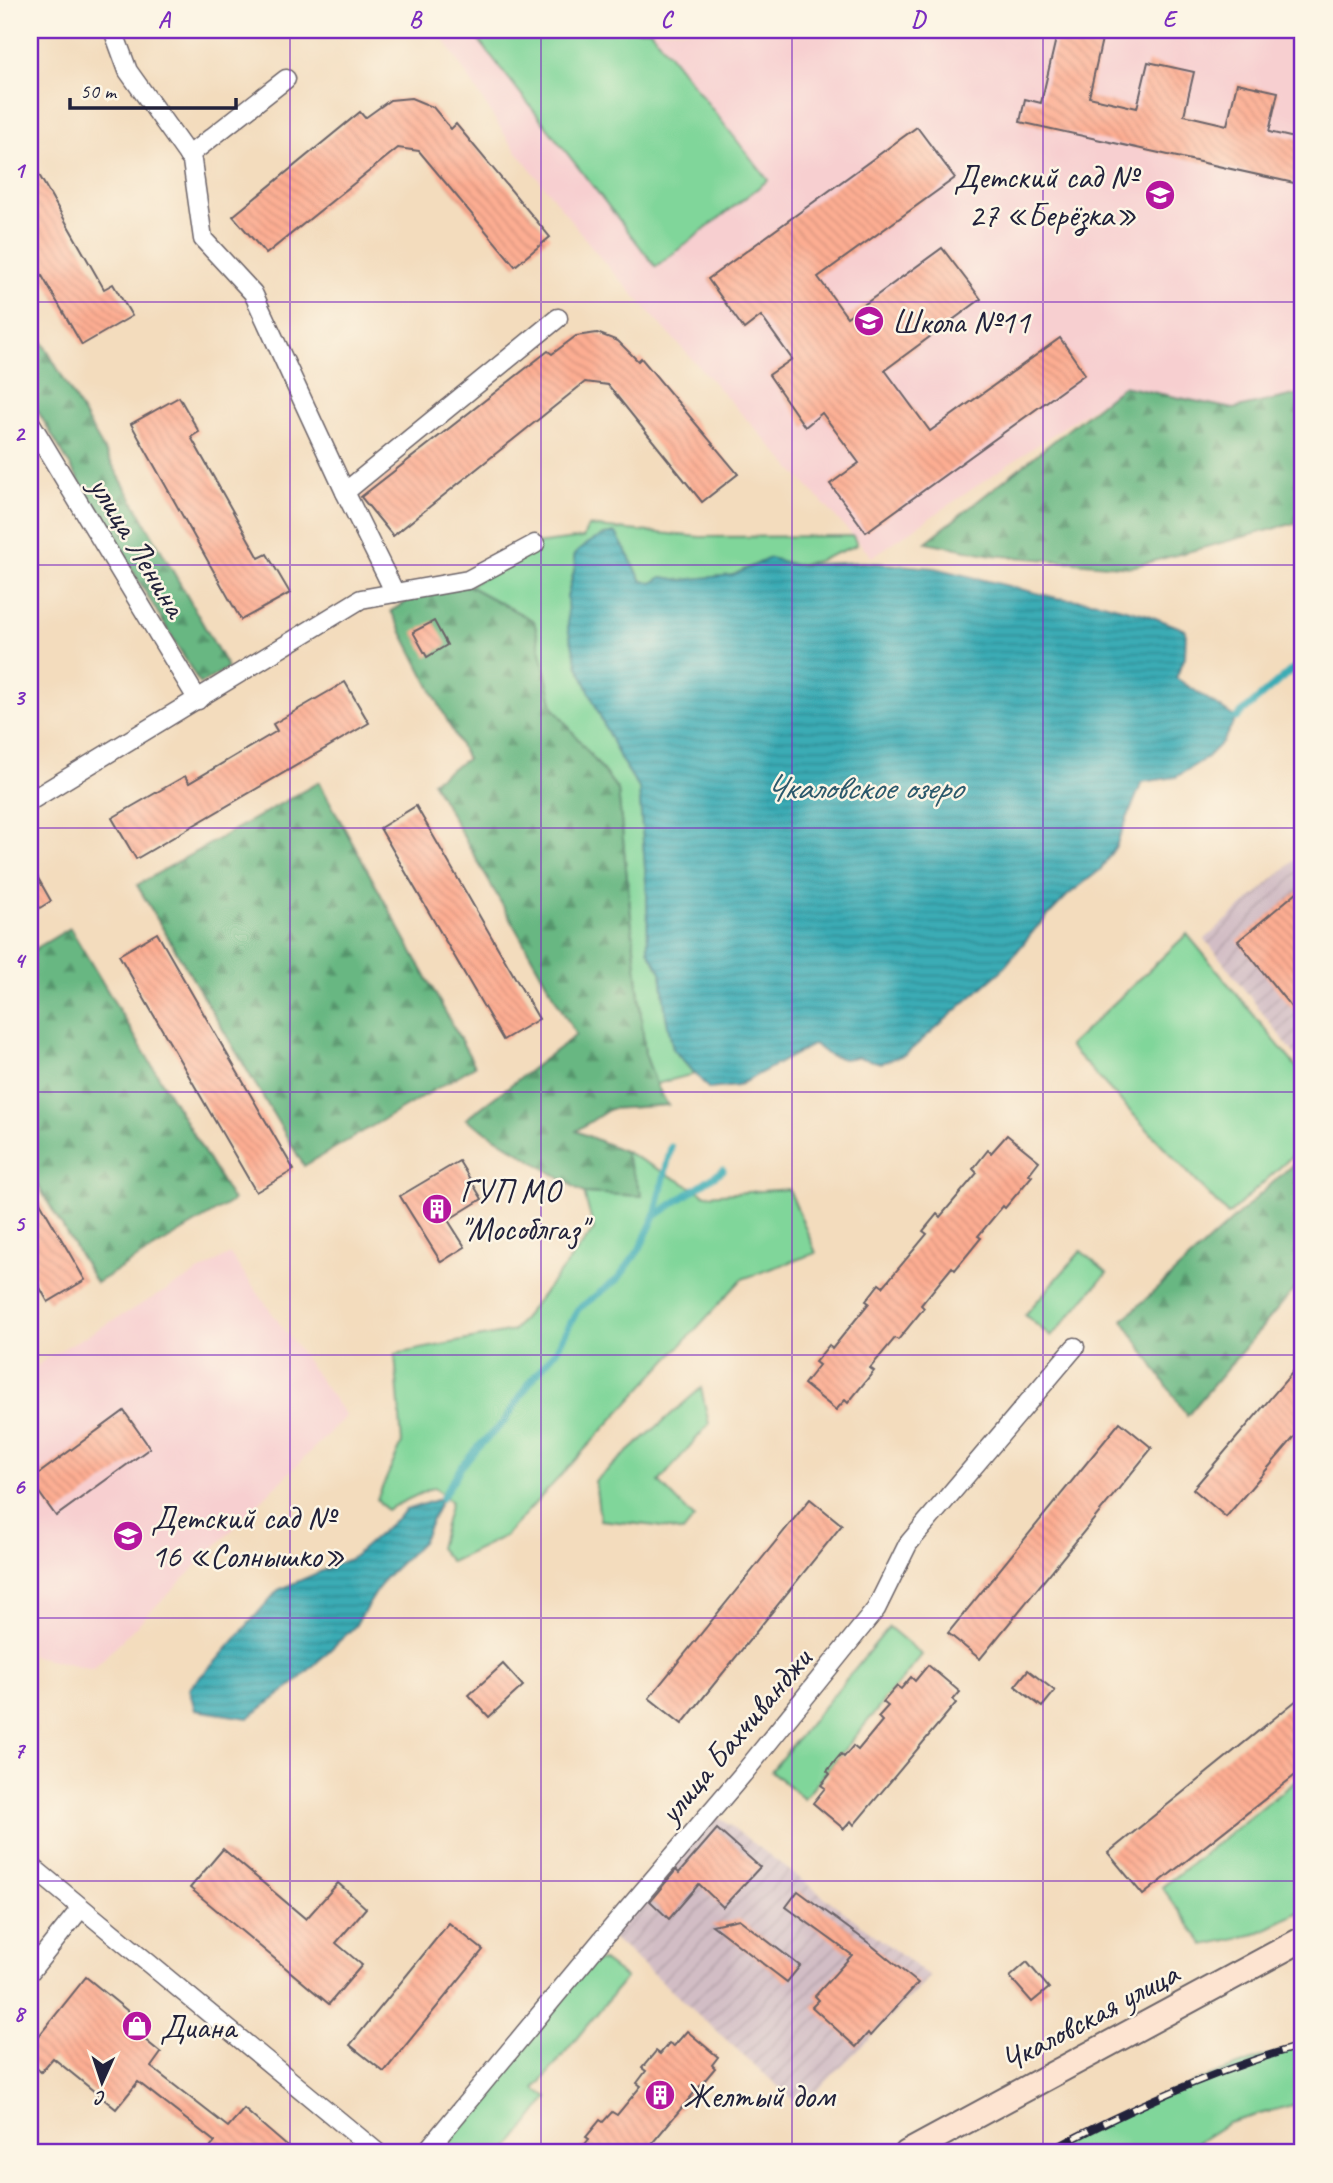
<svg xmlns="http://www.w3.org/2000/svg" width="1333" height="2183" font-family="Caveat,sans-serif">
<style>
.built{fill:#f7cfd0}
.industrial{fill:url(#industrial-furrows)}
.green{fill:#80d69a;stroke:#517c6a;stroke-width:2}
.forest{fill:url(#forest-firs);stroke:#456c5e;stroke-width:2}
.water{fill:url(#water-rules);stroke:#2e6778;stroke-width:2}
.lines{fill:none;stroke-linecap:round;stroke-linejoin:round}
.stream{stroke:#3aacb5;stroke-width:7}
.building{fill:url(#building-back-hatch)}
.street-casing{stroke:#6b6368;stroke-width:21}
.secondary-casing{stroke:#6b6368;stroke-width:28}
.street{stroke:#fff;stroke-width:18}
.secondary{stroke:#fde4d1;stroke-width:24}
.rail-casing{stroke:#22223b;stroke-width:8}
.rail{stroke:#fcf5e5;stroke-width:5;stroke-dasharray:16;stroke-linecap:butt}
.grid{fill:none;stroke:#7b2cbf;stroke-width:2;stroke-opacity:0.55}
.labels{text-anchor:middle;stroke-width:5;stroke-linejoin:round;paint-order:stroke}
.poi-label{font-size:33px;fill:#22223b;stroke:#fcf5e5;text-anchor:start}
.street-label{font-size:33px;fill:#22223b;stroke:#fcf5e5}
.water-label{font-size:35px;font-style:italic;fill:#2c596c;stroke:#fcf5e5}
.neatline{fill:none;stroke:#7b2cbf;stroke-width:2.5}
.grid-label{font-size:23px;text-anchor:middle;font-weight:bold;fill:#7b2cbf}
</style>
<defs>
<pattern id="industrial-furrows" width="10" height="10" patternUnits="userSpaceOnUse" patternTransform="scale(1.75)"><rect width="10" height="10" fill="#d2bdc5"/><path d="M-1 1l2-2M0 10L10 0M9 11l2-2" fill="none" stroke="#b4a2aa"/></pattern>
<pattern id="forest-firs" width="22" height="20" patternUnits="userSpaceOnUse" patternTransform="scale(1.75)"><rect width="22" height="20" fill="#68b782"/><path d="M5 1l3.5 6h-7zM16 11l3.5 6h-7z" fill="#55946c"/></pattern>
<pattern id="water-rules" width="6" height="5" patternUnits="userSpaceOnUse" patternTransform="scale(1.75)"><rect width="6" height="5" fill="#3aacb5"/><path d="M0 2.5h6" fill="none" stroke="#308c94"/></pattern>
<pattern id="building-back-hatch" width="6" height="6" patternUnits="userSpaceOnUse" patternTransform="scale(1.75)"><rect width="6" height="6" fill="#fdad92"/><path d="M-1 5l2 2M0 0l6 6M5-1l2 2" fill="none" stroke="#d9957f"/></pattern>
</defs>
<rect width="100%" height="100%" fill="#fcf5e5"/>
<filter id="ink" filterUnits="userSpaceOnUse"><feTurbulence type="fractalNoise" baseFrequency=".0143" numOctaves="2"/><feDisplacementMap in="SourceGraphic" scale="14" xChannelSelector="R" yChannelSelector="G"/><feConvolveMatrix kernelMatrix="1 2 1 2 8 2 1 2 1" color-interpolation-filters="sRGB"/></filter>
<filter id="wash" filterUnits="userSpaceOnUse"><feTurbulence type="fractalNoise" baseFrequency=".00686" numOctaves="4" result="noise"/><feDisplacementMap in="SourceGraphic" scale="28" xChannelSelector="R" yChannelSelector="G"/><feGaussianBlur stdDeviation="1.57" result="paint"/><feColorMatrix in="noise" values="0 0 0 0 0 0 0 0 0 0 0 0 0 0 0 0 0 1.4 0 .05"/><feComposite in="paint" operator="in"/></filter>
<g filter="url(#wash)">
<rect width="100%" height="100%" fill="#f3dcbd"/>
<g class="built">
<polygon points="438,30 1303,30 1303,393 1233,409 1123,387 872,557 601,259 508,140"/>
<polygon points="230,1254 346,1416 93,1669 30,1655 30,1372 45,1359"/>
</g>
<g class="industrial">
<polygon points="1303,853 1303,1065 1205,939"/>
<polygon points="715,1814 930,1977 801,2107 612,1937"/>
</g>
<g class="green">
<polygon points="471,30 650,30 768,180 656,267"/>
<polygon points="588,526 700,537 853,536 857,545 817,561 795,565 770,558 733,575 682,580 662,577 652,583 642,581 616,533 603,535 574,555 575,567 567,597 578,666 621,760 639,788 647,895 648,950 661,972 666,1016 673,1049 694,1074 656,1084 645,1054 618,790 553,707 534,621 469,586 535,544 583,538"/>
<polygon points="1187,934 1303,1075 1303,1146 1228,1215 1069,1046"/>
<polygon points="624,1151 706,1195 789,1189 816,1253 742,1279 505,1536 451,1562 439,1548 451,1502 434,1487 386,1510 377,1499 402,1443 395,1354 513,1331 594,1230 584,1193 641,1196"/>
<polygon points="1081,1251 1107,1273 1051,1337 1025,1315"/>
<polygon points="701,1388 709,1424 659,1482 694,1518 683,1532 656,1526 600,1520 595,1481"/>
<polygon points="889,1627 922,1655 804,1799 771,1771"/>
<polygon points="1303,1775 1303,1910 1256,1934 1204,1945 1162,1887"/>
<polygon points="602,1960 626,1978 535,2089 548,2098 505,2153 435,2153 590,1963"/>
<path d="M1303,2045V2102L1228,2123L1181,2153H1046C1128,2109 1214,2070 1303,2045Z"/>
</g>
<g class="forest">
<polygon points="30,320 228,668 200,684 30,398"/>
<polygon points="1123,386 1233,409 1303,393 1303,521 1131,567 992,555 926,542"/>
<polygon points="437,584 469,586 534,621 553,707 618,790 645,1054 656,1084 668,1105 610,1109 576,1131 624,1151 642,1196 584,1193 466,1119 576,1035 432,781 467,759 391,611"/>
<polygon points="319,782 475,1066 304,1166 137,885"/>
<polygon points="70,928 233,1201 96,1283 30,1172 30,952"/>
<polygon points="1303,1155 1303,1279 1187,1416 1123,1320"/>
</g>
<g class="water">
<path d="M616,533L642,581L652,583L662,577L682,580L733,575L770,558L795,565L862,562L935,568L1057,598L1099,602L1145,614L1186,630L1185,657L1176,678L1236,718L1223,741L1206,758L1176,777L1142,782L1116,846L1100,870L1068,895L1035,929L1002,970L906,1054L881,1063L858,1057L844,1059L828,1055L814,1044L737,1086L709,1089L673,1049L666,1016L661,972L648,950L647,895L639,788L621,760L604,725L578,666L568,629L567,597L575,567L574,555C586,543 599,535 616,533Z"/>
<polygon points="442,1498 422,1542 385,1578 355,1626 294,1684 248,1718 195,1710 189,1688 217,1660 278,1590 352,1558 406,1510"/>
</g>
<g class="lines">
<g class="stream">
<polyline points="1236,718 1303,660"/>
<polyline points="655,1216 723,1170"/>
<polyline points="442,1498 461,1467 479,1446 504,1422 530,1382 556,1351 578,1309 618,1279 639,1250 655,1216 671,1147"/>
</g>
</g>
<g id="blocks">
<g class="building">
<polygon points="1058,30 1104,30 1089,97 1137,108 1148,62 1194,72 1184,115 1227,125 1237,83 1278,92 1269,132 1303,140 1303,185 1020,122 1025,99 1041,103"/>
<polygon points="411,98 433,107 451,129 456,124 550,237 515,266 419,151 398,148 266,254 233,216 360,112 365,118 390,100"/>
<polygon points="917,127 955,178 818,277 847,317 942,248 981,299 885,370 930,431 1060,338 1085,374 866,532 830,484 859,463 822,413 805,427 769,375 792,359 761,316 744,329 708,279"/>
<polygon points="30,159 104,289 113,284 132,316 82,345 30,255"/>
<polygon points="597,333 618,341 638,361 641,358 738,474 702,502 608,385 585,382 393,536 361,497 548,351 552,354 576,336"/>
<polygon points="179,397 199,432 191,437 259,558 267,554 290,593 241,620 131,424"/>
<polygon points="434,621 447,645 427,657 413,632"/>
<polygon points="345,682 369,723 136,859 112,818 185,776 189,783 277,731 273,724"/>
<polygon points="416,806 539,1019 503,1040 380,828"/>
<polygon points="30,864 51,901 30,914"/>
<polygon points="1303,887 1303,1022 1238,941"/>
<polygon points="157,933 294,1170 256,1192 119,955"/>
<polygon points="1007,1135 1039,1161 1029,1174 1032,1176 1005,1208 1003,1206 978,1236 981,1238 955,1270 952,1267 921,1305 924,1308 898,1340 895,1338 870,1368 874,1371 848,1403 845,1400 836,1410 804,1384 819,1365 815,1362 829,1345 832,1349 869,1303 866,1301 879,1284 883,1287 927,1234 923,1231 937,1214 940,1217 977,1173 973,1169 988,1150 991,1153"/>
<polygon points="459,1161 482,1199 448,1220 465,1247 441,1262 400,1196"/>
<polygon points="30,1185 85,1280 48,1302 30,1270"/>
<polygon points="1303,1360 1303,1427 1226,1517 1193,1489"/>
<polygon points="124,1411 150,1448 56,1516 30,1480"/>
<polygon points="1120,1422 1152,1448 980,1659 948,1633"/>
<polygon points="810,1499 842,1525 682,1724 649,1698"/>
<polygon points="503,1664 523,1686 489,1717 469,1695"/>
<polygon points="928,1665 960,1692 953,1700 956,1703 854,1825 851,1821 844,1829 813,1803 825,1788 821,1785 830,1774 827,1771 841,1754 844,1757 853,1746 858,1750 882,1721 878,1717 888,1706 883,1702 897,1686 901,1689 911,1677 915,1681"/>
<polygon points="1028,1670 1055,1691 1042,1707 1015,1686"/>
<polygon points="1303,1695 1303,1769 1143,1895 1108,1853"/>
<polygon points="717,1829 760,1867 723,1907 699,1884 669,1919 650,1901 676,1870 679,1873"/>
<polygon points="223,1849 306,1919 338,1883 366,1908 336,1943 362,1965 329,2004 190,1888"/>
<polygon points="798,1891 870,1944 918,1983 870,2036 868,2033 856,2047 812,2007 819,2000 815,1996 852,1955 786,1907"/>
<polygon points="739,1919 800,1966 787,1982 712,1925"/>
<polygon points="449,1923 483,1950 384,2072 350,2045"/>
<polygon points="1027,1962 1049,1988 1032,2002 1010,1977"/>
<polygon points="86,1977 151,2030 144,2039 161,2053 151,2067 228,2127 244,2109 295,2153 206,2153 215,2142 138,2082 116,2109 53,2058 41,2072 30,2063 30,2047"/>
<polygon points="687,2031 718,2057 712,2065 715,2068 644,2153 578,2153 589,2139 586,2137 600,2120 603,2122 612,2112 617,2115 641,2086 637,2083 646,2071 642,2068 656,2051 660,2054 669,2043 674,2046"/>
</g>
</g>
</g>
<g filter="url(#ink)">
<use href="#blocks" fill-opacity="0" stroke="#6b6368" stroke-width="2"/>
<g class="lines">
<g class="street-casing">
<g id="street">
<polyline points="113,30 128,71 192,161 203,239 253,293 345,492 395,593"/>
<polyline points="188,156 286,79"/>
<polyline points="30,422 198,700"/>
<polyline points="345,492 558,318"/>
<polyline points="30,801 361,599 468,580 535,544"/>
<polyline points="30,1865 378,2153"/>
<polyline points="30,1972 81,1908"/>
<polyline points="425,2153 605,1936 743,1774 876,1609 908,1544 1075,1347"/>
</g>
</g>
<g class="secondary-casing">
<polyline id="secondary" points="907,2153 1303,1939"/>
</g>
<use href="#street" class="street"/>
<use href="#secondary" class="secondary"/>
<g class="rail-casing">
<path id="rail" d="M1046,2153C1128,2109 1214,2070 1303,2045"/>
</g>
<use href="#rail" class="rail"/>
</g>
</g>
<path class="grid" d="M290,30V2153M541,30V2153M792,30V2153M1043,30V2153M30,302H1303M30,565H1303M30,828H1303M30,1092H1303M30,1355H1303M30,1618H1303M30,1881H1303"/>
<defs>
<g id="school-disc" transform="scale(1.575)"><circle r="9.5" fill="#b5179e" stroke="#fcf5e5"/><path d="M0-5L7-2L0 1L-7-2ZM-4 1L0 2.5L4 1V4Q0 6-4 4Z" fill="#fff"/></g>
<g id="building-disc" transform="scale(1.575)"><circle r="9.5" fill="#b5179e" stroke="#fcf5e5"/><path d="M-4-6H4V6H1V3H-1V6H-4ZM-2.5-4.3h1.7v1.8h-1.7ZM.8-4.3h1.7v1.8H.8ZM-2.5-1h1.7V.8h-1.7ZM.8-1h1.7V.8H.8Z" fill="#fff"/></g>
<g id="shop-disc" transform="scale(1.575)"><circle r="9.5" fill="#b5179e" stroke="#fcf5e5"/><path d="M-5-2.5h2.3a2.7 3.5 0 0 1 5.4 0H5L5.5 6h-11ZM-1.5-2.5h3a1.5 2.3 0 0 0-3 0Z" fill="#fff"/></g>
</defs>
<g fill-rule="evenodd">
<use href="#school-disc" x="1160" y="195"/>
<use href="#school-disc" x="869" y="321"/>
<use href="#building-disc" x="437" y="1209"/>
<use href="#school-disc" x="128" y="1536"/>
<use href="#shop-disc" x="137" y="2026"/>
<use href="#building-disc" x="660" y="2095"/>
</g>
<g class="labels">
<g class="poi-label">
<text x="1137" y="188" text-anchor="end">Детский сад №<tspan x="1137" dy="38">27 «Берёзка»</tspan></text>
<text x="892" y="333">Школа №11</text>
<text x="460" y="1202">ГУП МО<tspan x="460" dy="38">"Мособлгаз"</tspan></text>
<text x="151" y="1529">Детский сад №<tspan x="151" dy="38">16 «Солнышко»</tspan></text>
<text x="160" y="2038">Диана</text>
<text x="683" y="2107">Желтый дом</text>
</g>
<g class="street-label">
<text transform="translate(139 546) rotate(59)" y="12">улица Ленина</text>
<text transform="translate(734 1735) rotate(-50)" y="12">улица Бахчиванджи</text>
<text transform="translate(1089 2016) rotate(-28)" y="12">Чкаловская улица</text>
</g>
<g class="water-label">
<text x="863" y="799">Чкаловское озеро</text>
</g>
</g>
<rect width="1333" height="2183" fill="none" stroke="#fcf5e5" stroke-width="77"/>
<g transform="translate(102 2082) rotate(183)" stroke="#fcf5e5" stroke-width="5" paint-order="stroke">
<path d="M0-5L12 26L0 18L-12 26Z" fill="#22223b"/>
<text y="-10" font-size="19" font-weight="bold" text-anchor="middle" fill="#22223b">С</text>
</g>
<path d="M70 98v10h166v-10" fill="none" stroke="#22223b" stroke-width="3.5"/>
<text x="80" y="98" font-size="21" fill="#22223b" stroke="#fcf5e5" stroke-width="5" paint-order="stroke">50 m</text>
<rect x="38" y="38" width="1256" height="2106" class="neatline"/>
<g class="grid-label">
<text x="164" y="27">A</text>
<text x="415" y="27">B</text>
<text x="666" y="27">C</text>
<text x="918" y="27">D</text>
<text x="1169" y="27">E</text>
<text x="19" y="178">1</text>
<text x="19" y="441">2</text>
<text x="19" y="705">3</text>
<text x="19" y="968">4</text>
<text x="19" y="1231">5</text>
<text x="19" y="1494">6</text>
<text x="19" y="1758">7</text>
<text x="19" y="2021">8</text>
</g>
</svg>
